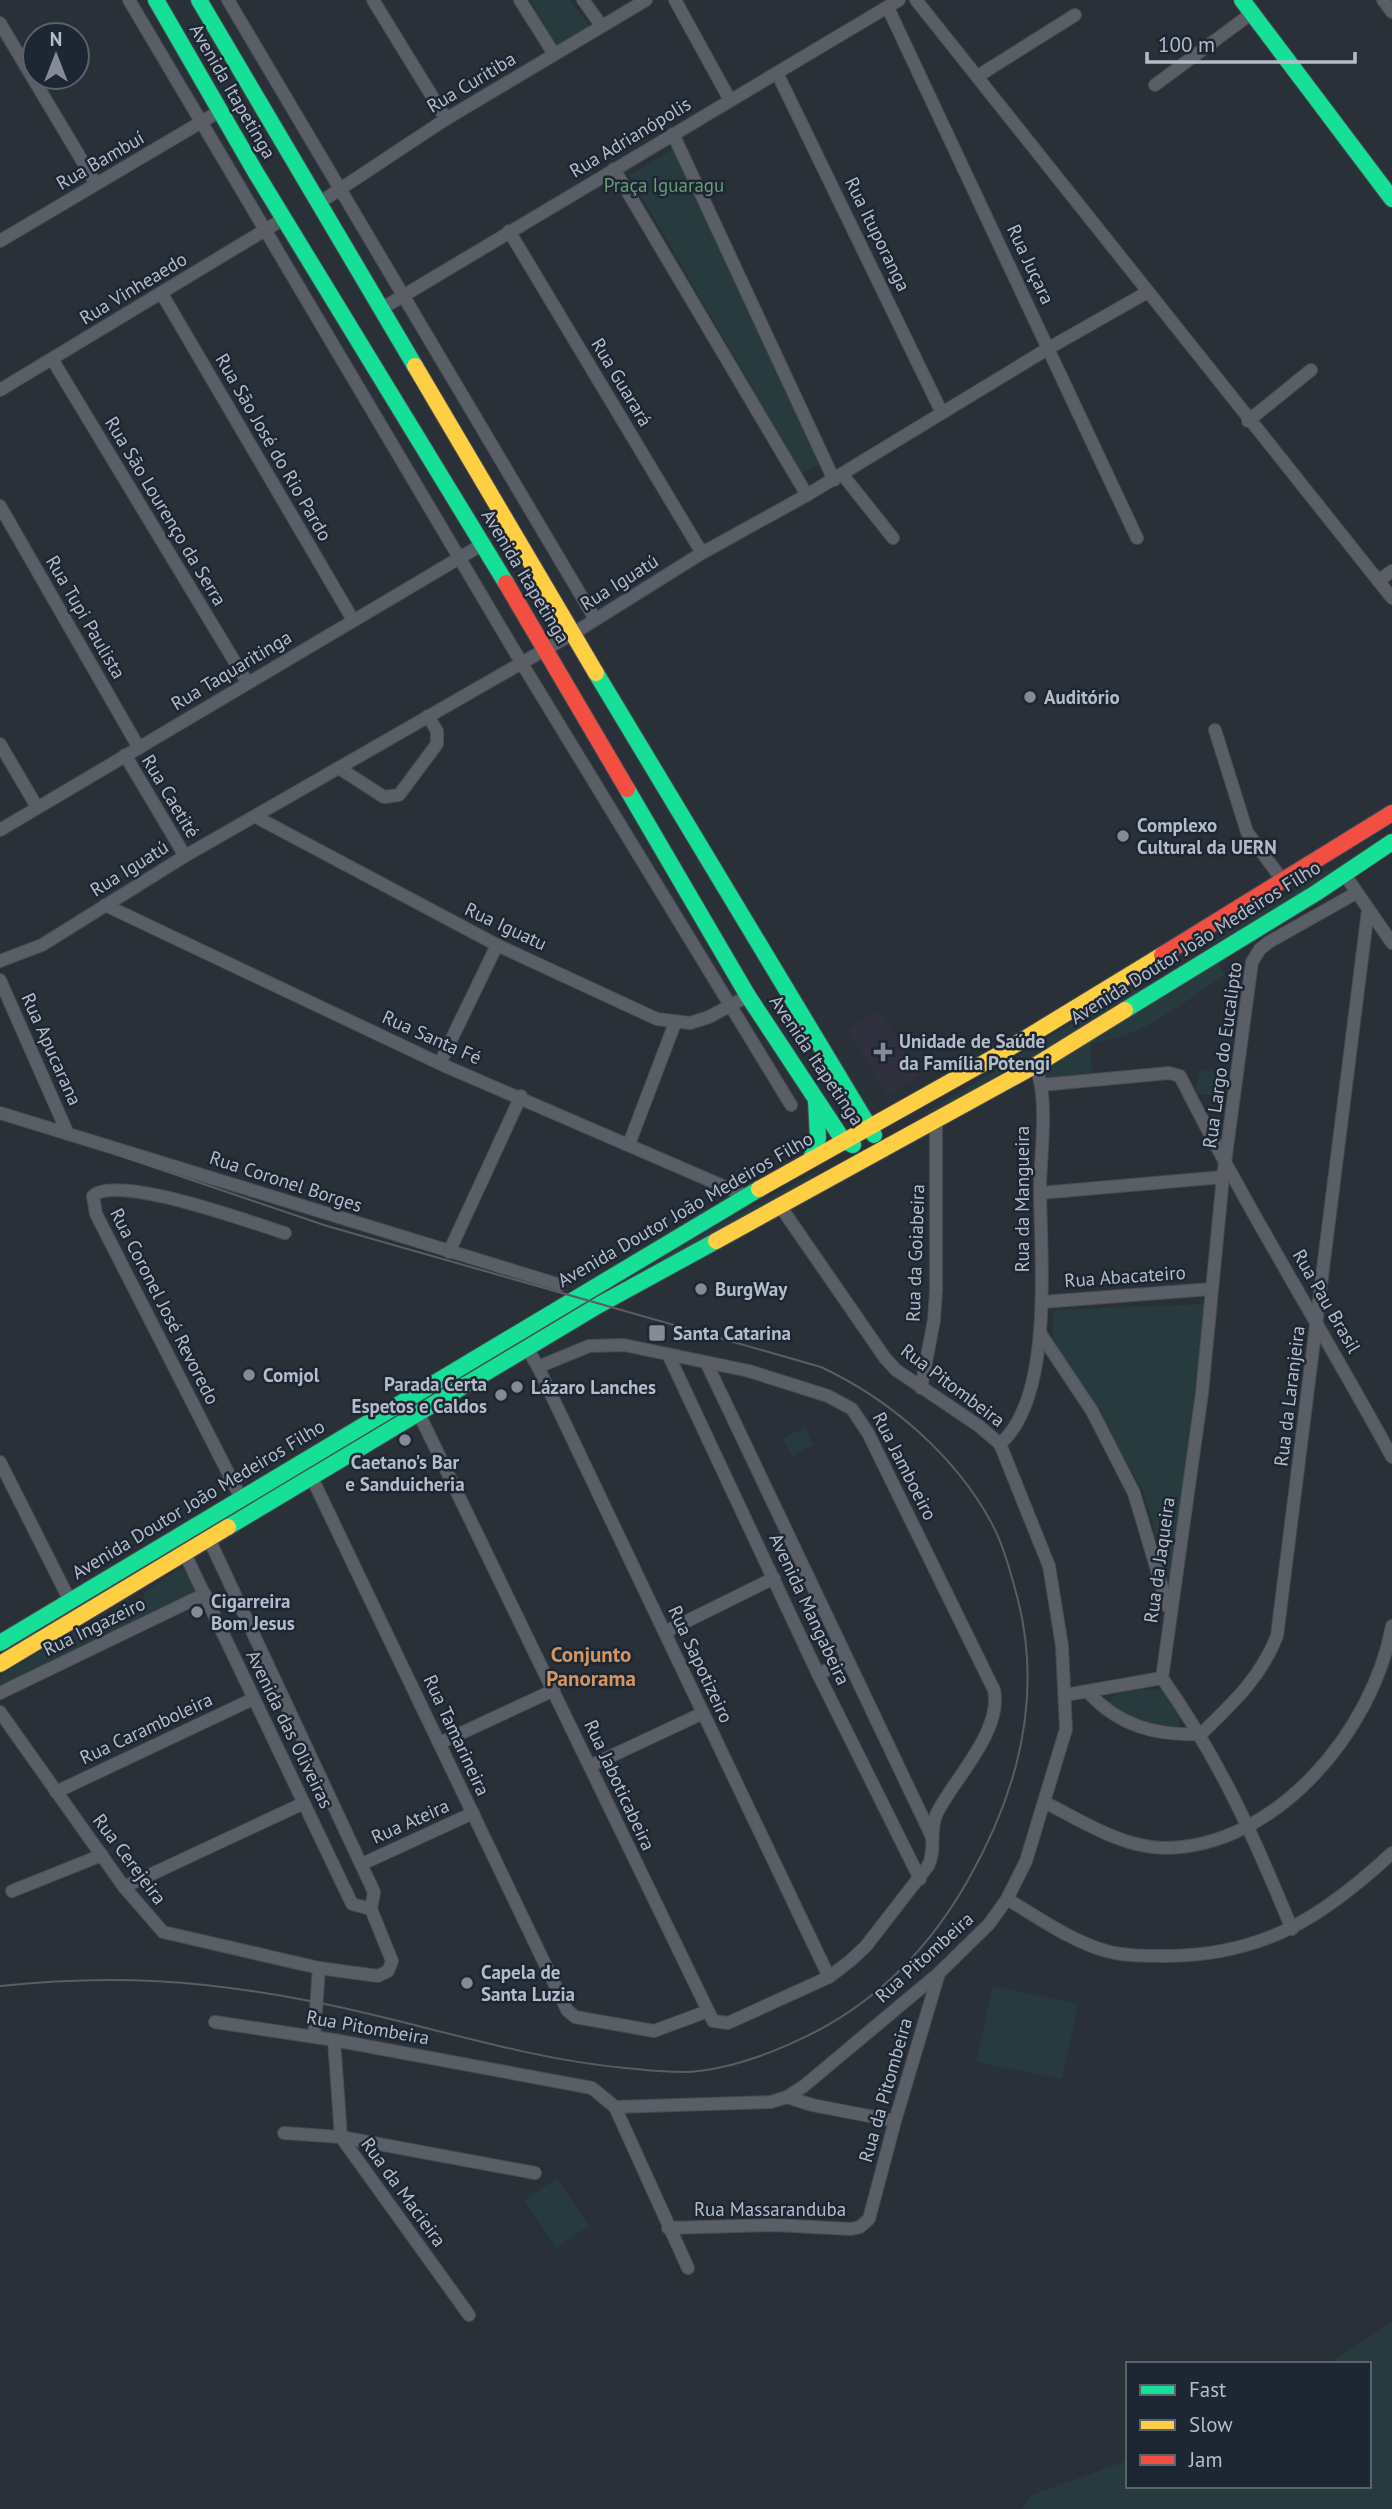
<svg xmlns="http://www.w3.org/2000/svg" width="1392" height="2509" font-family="'PT Sans',sans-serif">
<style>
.medical{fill:#31303e}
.green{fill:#273a3e}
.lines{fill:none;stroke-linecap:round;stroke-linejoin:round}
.street-casing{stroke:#484c53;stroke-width:14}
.fast-casing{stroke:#484c53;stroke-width:18}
.slow-casing{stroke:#484c53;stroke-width:18}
.jam-casing{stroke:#484c53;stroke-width:18}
.street{stroke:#5a5e66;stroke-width:12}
.fast{stroke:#16e098;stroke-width:16}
.slow{stroke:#ffcf43;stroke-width:16}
.jam{stroke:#f24e42;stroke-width:16}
.tram{stroke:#595d64;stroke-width:2}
.poi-dot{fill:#848b96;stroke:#1d2633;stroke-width:2.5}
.labels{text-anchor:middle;stroke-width:5;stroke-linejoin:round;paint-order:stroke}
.street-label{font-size:19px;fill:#b4bcc9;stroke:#1d2633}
.park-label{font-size:19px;fill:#6b9a76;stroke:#1d2633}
.poi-label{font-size:19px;font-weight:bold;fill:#b4bcc9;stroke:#1d2633;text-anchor:start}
.neighbourhood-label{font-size:21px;font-weight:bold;fill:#d59563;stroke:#1d2633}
</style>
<rect width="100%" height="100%" fill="#2a3038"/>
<polygon class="medical" points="880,1010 920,1075 887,1095 848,1029"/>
<g class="green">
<polygon points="530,0 570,0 591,28 557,46"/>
<polygon points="675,148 819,464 802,474 629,175"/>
<polygon points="1336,866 1327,876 1200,954 1233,927"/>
<path d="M1216,959L1225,975C1183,1002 1141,1039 1091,1043L1092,1077L1044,1082L1041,1069Z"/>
<polygon points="1139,982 1144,991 981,1091 917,1118"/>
<polygon points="1199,1070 1221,1072 1219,1096 1196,1094"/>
<polygon points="823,1168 783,1203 617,1285 686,1243"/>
<polygon points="1206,1304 1170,1580 1143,1490 1105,1424 1053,1347 1053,1310"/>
<polygon points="805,1427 813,1445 792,1456 783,1439"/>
<polygon points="179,1568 186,1570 196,1592 0,1686 0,1676 76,1631 97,1631 140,1604 146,1591"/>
<polygon points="1141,1689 1166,1690 1179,1718 1179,1732 1134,1719 1107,1705 1115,1695"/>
<polygon points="993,1986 1078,2004 1062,2079 976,2062"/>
<polygon points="557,2178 589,2226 556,2248 524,2200"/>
<polygon points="1392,2322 1392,2509 1021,2509 1032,2495 1128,2460 1128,2486 1369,2486 1369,2364 1327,2364"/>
</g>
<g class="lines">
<g class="street-casing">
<g id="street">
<polyline points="129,0 521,662 791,1105"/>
<polyline points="228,0 595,619"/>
<polyline points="373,0 446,119"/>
<polyline points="520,0 554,54"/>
<polyline points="583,0 601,25"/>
<polyline points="675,0 730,100"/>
<polyline points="916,0 1392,598"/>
<polyline points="1383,0 1392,12"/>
<polyline points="888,8 1137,538"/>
<polyline points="0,23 96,184"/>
<polyline points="777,73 942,413"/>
<polyline points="978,76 1075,15"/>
<polyline points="1155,85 1252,13"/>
<polyline points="673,134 834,480"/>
<polyline points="614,169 807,495"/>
<polyline points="319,203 446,119 646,0"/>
<polyline points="509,231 702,553"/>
<polyline points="0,241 220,111"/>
<polyline points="162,294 353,620"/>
<polyline points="381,309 899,0"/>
<polyline points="52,359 247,682"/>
<polyline points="0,390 285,218"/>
<polyline points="1248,421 1311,370"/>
<polyline points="842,474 893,538"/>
<polyline points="0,506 139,748"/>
<polyline points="1378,581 1392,571"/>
<polyline points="1215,730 1247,832 1283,881"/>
<polyline points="0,744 37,807"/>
<polyline points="125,755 185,856"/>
<polyline points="339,768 384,797 399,795 437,744 437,731 428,716"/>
<polyline points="256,817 497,945 657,1019 690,1023 709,1017 748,996"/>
<polyline points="0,830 483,544"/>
<polyline points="1345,875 1392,943"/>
<polyline points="105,905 445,1066 746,1196"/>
<polyline points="0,961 42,945 185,856 574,633 702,553 807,495 1049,348 1146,293"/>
<polyline points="0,980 68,1134"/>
<polyline points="440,1063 497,945"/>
<path d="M1041,1085L1169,1073L1180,1076C1245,1206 1322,1329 1392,1457"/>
<polyline points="0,1113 560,1285"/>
<polyline points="629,1144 675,1023"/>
<polyline points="1040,1193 1223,1177"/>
<polyline points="449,1252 521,1096"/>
<polyline points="1042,1302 1211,1289"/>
<polyline points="1040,1333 1092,1411 1134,1493 1168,1607"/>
<polyline points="668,1354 818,1674 920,1879"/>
<polyline points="706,1362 932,1837"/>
<polyline points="538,1367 829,1977"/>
<polyline points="921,1388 934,1320 936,1291 936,1120"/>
<path d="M419,1414L713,2021L728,2023L829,1977L850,1961L866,1946L928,1866C937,1849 928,1831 937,1813C953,1780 1003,1731 994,1690L868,1433L852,1409L828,1396L749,1371L624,1345L589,1346L538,1367L527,1348"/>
<path d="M1000,1444C1055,1396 1040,1254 1040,1185C1041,1153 1047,1107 1039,1077"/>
<polyline points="0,1462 70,1601"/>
<polyline points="312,1478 567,2010 575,2017 654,2031 708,2011"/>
<path d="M241,1498L96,1214L93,1196C117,1173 252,1223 285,1233"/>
<polyline points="185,1554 352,1904 371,1909"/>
<polyline points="665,1632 774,1578"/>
<polyline points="818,1674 847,1661"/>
<path d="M1088,1692C1119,1726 1156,1736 1201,1734C1233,1703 1261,1677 1277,1636L1368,910"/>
<polyline points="0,1693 205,1594"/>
<polyline points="1065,1695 1162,1678"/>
<polyline points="0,1712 124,1887 163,1932 319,1968 378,1976 388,1971 392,1961 371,1909 374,1892 209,1539"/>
<polyline points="440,1743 554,1690"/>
<polyline points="590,1766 703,1713"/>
<polyline points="56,1792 253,1699"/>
<path d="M1046,1803C1082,1821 1123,1848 1165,1848C1277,1847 1373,1730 1392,1626"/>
<polyline points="362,1864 473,1813"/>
<polyline points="124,1887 304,1803"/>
<polyline points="12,1891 102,1855"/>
<path d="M1007,1899C1039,1918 1071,1941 1106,1951C1125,1956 1146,1956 1165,1956C1263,1956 1323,1917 1392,1853"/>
<path d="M1292,1929C1254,1837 1220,1760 1162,1678L1202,1393L1223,1177L1252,962L1260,949L1269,942L1356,893"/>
<polyline points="215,2022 334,2040 592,2088 615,2107 771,2102 787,2097 804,2086 939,1973 989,1924 1007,1899 1026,1861 1066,1729 1062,1646 1049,1566 1000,1444 979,1426 896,1370 885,1358 780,1206"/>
<polyline points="314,2037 319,1968"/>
<polyline points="334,2040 341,2137 469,2315"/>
<polyline points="787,2097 812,2105 895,2121"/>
<polyline points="615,2107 688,2268"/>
<polyline points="284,2133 341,2137 535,2173"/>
<polyline points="668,2228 774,2225 851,2229 860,2227 869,2219 895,2121 939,1973"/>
</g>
</g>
<g class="fast-casing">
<g id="fast">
<polyline points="156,0 256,173 506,583"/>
<polyline points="199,0 415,366"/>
<polyline points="1242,0 1392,199"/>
<polyline points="596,673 874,1135"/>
<polyline points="627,789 748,996 843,1140 853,1145"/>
<polyline points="1125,1010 1316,893 1392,842"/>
<polyline points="811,1159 818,1138 816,1100"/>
<polyline points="228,1527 599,1305 716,1241"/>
<polyline points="0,1643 759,1189"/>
</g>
</g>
<g class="slow-casing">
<g id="slow">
<polyline points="415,366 596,673"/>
<polyline points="759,1189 998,1055 1162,955"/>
<polyline points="716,1241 1036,1065 1125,1010"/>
<polyline points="0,1664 228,1527"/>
</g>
</g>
<g class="jam-casing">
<g id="jam">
<polyline points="506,583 627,789"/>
<polyline points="1162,955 1392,813"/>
</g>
</g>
<use href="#street" class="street"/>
<use href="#fast" class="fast"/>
<use href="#slow" class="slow"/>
<use href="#jam" class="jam"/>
<path class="tram" d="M0,1115L327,1226L821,1367C889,1399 954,1454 991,1522C1004,1546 1011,1574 1018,1600C1043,1699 1017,1794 968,1880C932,1944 883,1996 817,2031C780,2050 741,2066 699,2071C676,2074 648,2070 625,2068C519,2058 418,2022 315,2002C204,1980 112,1974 0,1986"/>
</g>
<g class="poi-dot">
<circle cx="1030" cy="697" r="7"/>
<circle cx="1123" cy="836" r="7"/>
<path d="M879.5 1041.5h7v7h7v7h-7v7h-7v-7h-7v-7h7z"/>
<circle cx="701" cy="1289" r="7"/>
<rect x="648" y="1324" width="18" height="18" rx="3.5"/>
<circle cx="249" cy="1375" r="7"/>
<circle cx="517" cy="1387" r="7"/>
<circle cx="501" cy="1395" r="7"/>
<circle cx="405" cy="1440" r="7"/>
<circle cx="197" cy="1612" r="7"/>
<circle cx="467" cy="1983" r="7"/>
</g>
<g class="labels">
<g class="street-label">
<text transform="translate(471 82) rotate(-31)" y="7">Rua Curitiba</text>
<text transform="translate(233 91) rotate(60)" y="7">Avenida Itapetinga</text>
<text transform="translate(630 137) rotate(-31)" y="7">Rua Adrianópolis</text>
<text transform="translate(100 160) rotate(-30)" y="7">Rua Bambuí</text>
<text transform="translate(878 234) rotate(64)" y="7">Rua Ituporanga</text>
<text transform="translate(1031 264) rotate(65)" y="7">Rua Juçara</text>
<text transform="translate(133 288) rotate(-31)" y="7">Rua Vinheaedo</text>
<text transform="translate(622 382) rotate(59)" y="7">Rua Guarará</text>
<text transform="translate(274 447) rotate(60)" y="7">Rua São José do Rio Pardo</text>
<text transform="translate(166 511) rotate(59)" y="7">Rua São Lourenço da Serra</text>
<text transform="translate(526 576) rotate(59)" y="7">Avenida Itapetinga</text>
<text transform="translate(619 582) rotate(-32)" y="7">Rua Iguatú</text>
<text transform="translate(86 617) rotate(60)" y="7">Rua Tupi Paulista</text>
<text transform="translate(231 670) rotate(-31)" y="7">Rua Taquaritinga</text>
<text transform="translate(171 796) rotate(59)" y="7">Rua Caetité</text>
<text transform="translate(129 868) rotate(-32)" y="7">Rua Iguatú</text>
<text transform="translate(506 926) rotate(25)" y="7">Rua Iguatu</text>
<text transform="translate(1195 942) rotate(-32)" y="7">Avenida Doutor João Medeiros Filho</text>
<text transform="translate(432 1037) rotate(24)" y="7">Rua Santa Fé</text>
<text transform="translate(52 1049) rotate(66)" y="7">Rua Apucarana</text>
<text transform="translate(1222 1055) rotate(-82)" y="7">Rua Largo do Eucalipto</text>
<text transform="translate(817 1060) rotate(56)" y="7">Avenida Itapetinga</text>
<text transform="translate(286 1181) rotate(18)" y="7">Rua Coronel Borges</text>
<text transform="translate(1022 1199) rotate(-90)" y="7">Rua da Mangueira</text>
<text transform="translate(685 1209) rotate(-30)" y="7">Avenida Doutor João Medeiros Filho</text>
<text transform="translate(915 1253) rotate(-88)" y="7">Rua da Goiabeira</text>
<text transform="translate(1125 1276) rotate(-4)" y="7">Rua Abacateiro</text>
<text transform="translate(1327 1301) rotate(60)" y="7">Rua Pau Brasil</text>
<text transform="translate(165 1306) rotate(63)" y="7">Rua Coronel José Revoredo</text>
<text transform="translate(953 1385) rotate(37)" y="7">Rua Pitombeira</text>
<text transform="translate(1289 1396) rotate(-83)" y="7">Rua da Laranjeira</text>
<text transform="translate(905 1466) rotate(63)" y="7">Rua Jamboeiro</text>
<text transform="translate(198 1499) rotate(-31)" y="7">Avenida Doutor João Medeiros Filho</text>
<text transform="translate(1159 1560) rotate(-82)" y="7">Rua da Jaqueira</text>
<text transform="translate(810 1609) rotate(65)" y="7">Avenida Mangabeira</text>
<text transform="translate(94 1626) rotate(-26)" y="7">Rua Ingazeiro</text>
<text transform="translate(701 1664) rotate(65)" y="7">Rua Sapotizeiro</text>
<text transform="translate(146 1728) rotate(-25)" y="7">Rua Caramboleira</text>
<text transform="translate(290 1729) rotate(64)" y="7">Avenida das Oliveiras</text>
<text transform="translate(457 1735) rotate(65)" y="7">Rua Tamarineira</text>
<text transform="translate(620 1785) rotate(65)" y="7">Rua Jaboticabeira</text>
<text transform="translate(410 1821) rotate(-24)" y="7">Rua Ateira</text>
<text transform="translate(130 1859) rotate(53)" y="7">Rua Cerejeira</text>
<text transform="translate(924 1957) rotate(-42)" y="7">Rua Pitombeira</text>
<text transform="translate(368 2027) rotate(10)" y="7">Rua Pitombeira</text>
<text transform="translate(885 2090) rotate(-74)" y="7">Rua da Pitombeira</text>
<text transform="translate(404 2192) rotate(54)" y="7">Rua da Macieira</text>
<text x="770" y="2216">Rua Massaranduba</text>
</g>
<g class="park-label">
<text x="664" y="192">Praça Iguaragu</text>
</g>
<g class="poi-label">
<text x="1044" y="704">Auditório</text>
<text x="1137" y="832">Complexo<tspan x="1137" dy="22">Cultural da UERN</tspan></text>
<text x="899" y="1048">Unidade de Saúde<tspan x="899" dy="22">da Família Potengi</tspan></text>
<text x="715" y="1296">BurgWay</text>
<text x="673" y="1340">Santa Catarina</text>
<text x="263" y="1382">Comjol</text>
<text x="487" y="1391" text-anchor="end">Parada Certa<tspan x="487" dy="22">Espetos e Caldos</tspan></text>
<text x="531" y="1394">Lázaro Lanches</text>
<text x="405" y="1469" text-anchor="middle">Caetano's Bar<tspan x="405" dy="22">e Sanduicheria</tspan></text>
<text x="211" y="1608">Cigarreira<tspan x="211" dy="22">Bom Jesus</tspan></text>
<text x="481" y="1979">Capela de<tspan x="481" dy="22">Santa Luzia</tspan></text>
</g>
<g class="neighbourhood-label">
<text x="591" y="1662">Conjunto<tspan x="591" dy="24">Panorama</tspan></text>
</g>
</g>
<rect x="1126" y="2362" width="245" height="126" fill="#1d2633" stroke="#59626f" stroke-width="2"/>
<rect x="1140" y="2385" width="35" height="10" fill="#16e098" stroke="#59626f" stroke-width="2"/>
<text x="1189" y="2397" font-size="21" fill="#b4bcc9">Fast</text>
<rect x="1140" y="2420" width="35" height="10" fill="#ffcf43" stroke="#59626f" stroke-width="2"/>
<text x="1189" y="2432" font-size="21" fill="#b4bcc9">Slow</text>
<rect x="1140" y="2455" width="35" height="10" fill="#f24e42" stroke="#59626f" stroke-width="2"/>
<text x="1189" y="2467" font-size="21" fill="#b4bcc9">Jam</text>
<g transform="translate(56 56)"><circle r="33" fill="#1d2633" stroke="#59626f" stroke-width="2"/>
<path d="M0-5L12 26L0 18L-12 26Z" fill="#848b96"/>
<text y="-10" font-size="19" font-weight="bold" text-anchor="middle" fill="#b4bcc9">N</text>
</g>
<path d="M1147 52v10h208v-10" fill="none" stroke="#b4bcc9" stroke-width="3.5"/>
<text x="1158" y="52" font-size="21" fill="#b4bcc9" stroke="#1d2633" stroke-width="5" paint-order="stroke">100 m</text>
</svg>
